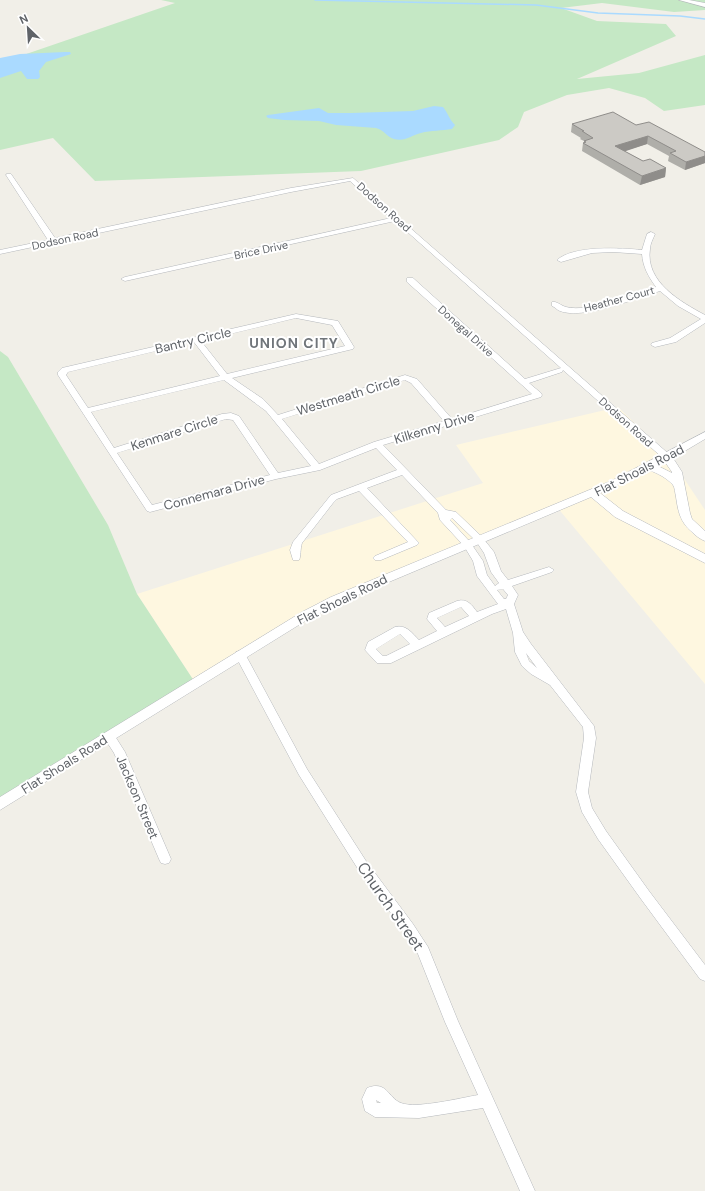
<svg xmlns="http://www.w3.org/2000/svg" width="705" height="1191" font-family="'DM Sans',sans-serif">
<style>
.commercial{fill:#fef7e0}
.green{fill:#c5e8c5}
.water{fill:#aadaff}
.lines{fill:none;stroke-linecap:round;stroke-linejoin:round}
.stream{stroke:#aadaff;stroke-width:1.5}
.minor-casing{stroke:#b5b8bc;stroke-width:1}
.tertiary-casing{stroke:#b5b8bc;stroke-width:1}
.minor{fill:#fff;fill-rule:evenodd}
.tertiary{fill:#fff;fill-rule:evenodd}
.wall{fill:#afaea9}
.shaded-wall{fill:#8f8d8a}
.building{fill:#cccac5;stroke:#8f8d8a}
.labels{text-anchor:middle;stroke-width:4;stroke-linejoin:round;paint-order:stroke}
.far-street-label{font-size:11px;fill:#5f6368;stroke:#fff}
.street-label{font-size:13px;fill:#5f6368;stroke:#fff}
.far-district-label{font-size:14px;font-weight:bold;letter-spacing:1px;fill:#70757a;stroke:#fff}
.near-street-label{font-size:16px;fill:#5f6368;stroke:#fff}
</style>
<rect width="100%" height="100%" fill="#f1efe8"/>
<polygon class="commercial" points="618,407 669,456 705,510 705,684 556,506 333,599 194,681 137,594 483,483 456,445"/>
<g class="green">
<polygon points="161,0 705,0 705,10 674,12 602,3 561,8 597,21 666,24 676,36 577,79 639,73 705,55 705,105 664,111 645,98 609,88 567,95 524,112 518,127 499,140 361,171 95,181 53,138 0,150 0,63 175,3"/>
<polygon points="0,351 8,357 108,525 137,594 194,681 0,804"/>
</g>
<g class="water">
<polygon points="65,52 70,52 71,54 46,62 39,71 40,77 38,79 27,79 21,71 0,78 0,58 20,54"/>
<path d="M434,106L443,107C448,113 449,119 455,125L452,129C442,131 431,130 421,133C412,135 405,142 394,139C387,137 384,130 376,128L336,125L319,121L284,120L268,118L266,116L268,115L319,108L328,113H351L413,111Z"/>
</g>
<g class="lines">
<polyline class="stream" points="315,0 536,5 598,13 680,16 705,19"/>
<g class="minor-casing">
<g id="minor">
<polygon points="679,0 689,0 705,3 705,7"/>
<path d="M7,174H11L55,238L291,188L353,178L670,455L671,457L670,459H664L563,370L562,372L529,383L541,393L542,395L541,397L383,445L446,510L456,512L482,537L494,552L501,571L508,580L549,567L554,570L552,572L512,586L518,595L514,604L523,632L531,644L594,726L596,738L588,792L592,808L606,831L649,891L705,965V981L700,979L641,899L598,839L582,812L576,792L584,738L583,727L550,685L531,674L522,666L515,652L513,633L506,609L492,614L391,663H377L365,650L368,642L395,627C406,624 412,633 419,640L437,631L427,619L429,613L457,601C467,598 472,605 477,612L498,604L477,576L473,561L464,546L440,520L438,513L402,475L367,488L417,541L419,543L417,545L381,560H375L373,558L375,556L408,542L359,491L337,499L333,503L302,543C300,549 301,557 299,560H293L290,550L293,542L331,495L397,470L376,448L320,470L276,479L150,512L147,511L58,375V372L62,368L296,314L338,321L354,347L353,349L232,378L263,399L278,415L405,375L417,379L452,419L532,394L407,282V278H413L525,379L561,368L395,221L125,281L121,279L125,277L391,218L350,181L291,192L0,254V250L48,240L6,175ZM296,318L332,325L345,346L227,374L201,341ZM194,342L220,376L88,408L66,375L68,372ZM224,380L266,411L311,466L278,473L239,416L231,413L222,414L114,448L91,412ZM405,380L411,383L444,421L374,442L319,464L282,419ZM226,419L233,420L270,475L152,505L117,453ZM452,518L476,541L484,553L491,572L499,583L495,586L487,575L483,561L470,542L450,520ZM503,589L508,595L506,599H504L497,590ZM461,607L469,616L445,627L437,618ZM400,634L410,644L386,656H383L376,649ZM526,653L537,668L529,661Z"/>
<path d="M651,232L655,234C653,239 650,244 650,249C645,282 681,302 705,315V323L676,342L655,347L651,345L652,343L670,338L701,319L678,306L660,291C637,298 582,320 560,311C557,310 555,307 552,306V302H555C559,303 562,306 566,307C588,313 633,294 656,287C648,276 643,267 642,254L613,252L592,253L561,262L557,260C574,245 621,248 642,250L647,234Z"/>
<path d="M240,651L244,652L307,769L366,861L413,924L428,947L458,1021L535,1191H520L483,1108L419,1118L375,1117L365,1111L362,1099L367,1088C387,1080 388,1098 401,1103C416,1109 461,1098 478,1095L445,1022L418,954L405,932L358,869L299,775L235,655L236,652ZM376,1100L381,1103H377Z"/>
<polygon points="109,732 113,733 125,752 171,859 169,863 165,864 161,863 159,859 114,753 103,736 105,733"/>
</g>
</g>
<g class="tertiary-casing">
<path id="tertiary" d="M705,432V439L673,458L682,472L690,513L692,519L705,531V541C700,539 696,536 692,532C680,522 678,511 676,497C675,493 675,488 673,485C667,478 657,473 649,470L600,493L623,511L705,554V563L615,517L591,497L339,603L310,618L0,810V797L302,612L331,597L611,481ZM665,462L672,472V473L658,466Z"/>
</g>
<use href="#minor" class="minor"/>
<use href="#tertiary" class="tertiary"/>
</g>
<polygon class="wall" points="572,124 636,125 705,152 705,163 685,170 668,161 669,156 647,144 624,151 643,161 666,168 665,177 640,185 582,151 583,143 584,143 584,141 580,139 581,138 571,132"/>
<g class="shaded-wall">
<polygon points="648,136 647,144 614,155 615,146"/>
<polygon points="705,156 705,163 685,170 686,162"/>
<polygon points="666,168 665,177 640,185 642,176"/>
</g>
<polygon class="building" points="613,112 636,125 649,122 705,152 705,156 686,162 670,153 676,151 648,136 615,146 643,161 650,159 666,168 642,176 583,143 586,142 584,141 593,138 582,131 584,131 572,124"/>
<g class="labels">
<g class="far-street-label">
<text transform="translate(384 207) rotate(42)" y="4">Dodson Road</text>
<text transform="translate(65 239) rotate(-12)" y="4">Dodson Road</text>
<text transform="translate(261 250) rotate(-12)" y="4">Brice Drive</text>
<text transform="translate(619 299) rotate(-15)" y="4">Heather Court</text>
<text transform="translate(466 331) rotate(42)" y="4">Donegal Drive</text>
<text transform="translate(626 422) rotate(42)" y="4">Dodson Road</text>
</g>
<g class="street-label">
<text transform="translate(193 340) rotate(-13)" y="5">Bantry Circle</text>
<text transform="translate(348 395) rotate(-17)" y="5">Westmeath Circle</text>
<text transform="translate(434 427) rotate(-17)" y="5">Kilkenny Drive</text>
<text transform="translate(174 432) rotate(-18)" y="5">Kenmare Circle</text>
<text transform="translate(639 470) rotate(-27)" y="5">Flat Shoals Road</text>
<text transform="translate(214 492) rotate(-15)" y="5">Connemara Drive</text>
<text transform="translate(342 599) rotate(-26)" y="5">Flat Shoals Road</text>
<text transform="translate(64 764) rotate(-32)" y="5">Flat Shoals Road</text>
<text transform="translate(138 797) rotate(67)" y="5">Jackson Street</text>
</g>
<g class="far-district-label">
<text x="294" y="348">UNION CITY</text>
</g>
<g class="near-street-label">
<text transform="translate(391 906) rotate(55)" y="6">Church Street</text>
</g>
</g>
<g transform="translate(28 28) rotate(335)" stroke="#ffffff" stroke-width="3" paint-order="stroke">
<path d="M0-3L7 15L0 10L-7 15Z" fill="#5f6368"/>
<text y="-6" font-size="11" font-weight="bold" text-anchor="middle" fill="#5f6368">N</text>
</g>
</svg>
